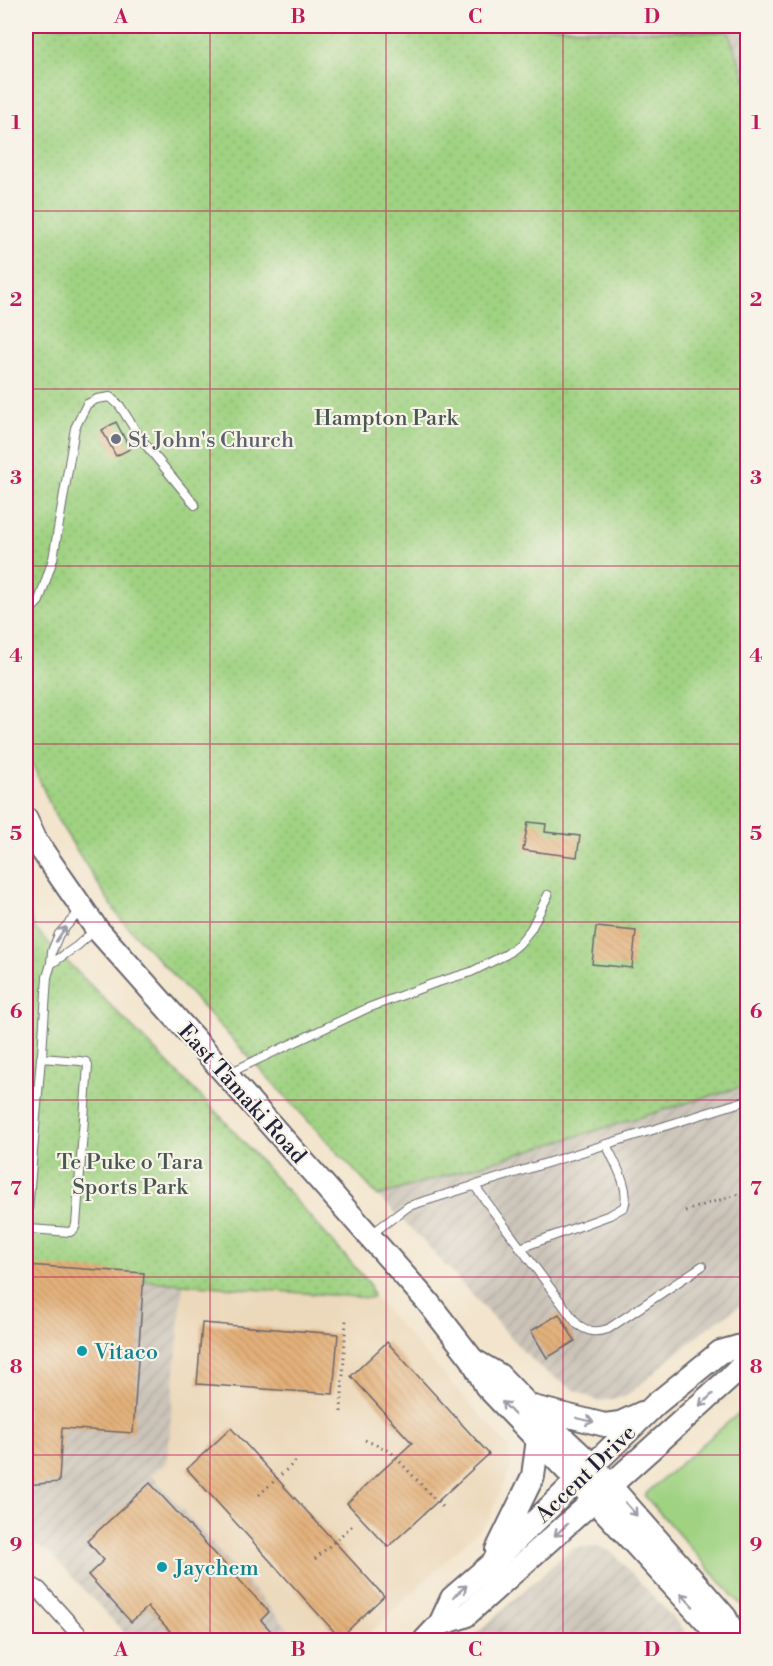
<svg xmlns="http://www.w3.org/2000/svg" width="773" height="1666" font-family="'Libre Bodoni',serif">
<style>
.built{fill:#ecd8ba}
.industrial{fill:url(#industrial-furrows)}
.grass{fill:#9fd281;stroke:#607a5e;stroke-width:1.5}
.park{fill:url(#park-dots);stroke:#607a5e;stroke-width:1.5}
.building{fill:url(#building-back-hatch)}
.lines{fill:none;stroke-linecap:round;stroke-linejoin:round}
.lane-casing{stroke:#6b666e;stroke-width:10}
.street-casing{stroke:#6b666e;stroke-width:18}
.secondary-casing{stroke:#6b666e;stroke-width:26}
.path{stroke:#6b666e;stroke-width:3;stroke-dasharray:1.5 4.5;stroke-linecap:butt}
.lane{stroke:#fff;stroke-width:8}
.street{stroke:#fff;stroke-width:15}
.secondary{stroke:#fff;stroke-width:22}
.oneway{stroke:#9c9ca7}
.grid{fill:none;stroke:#c2185b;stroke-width:1.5;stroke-opacity:0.55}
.worship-dot{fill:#6b7280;stroke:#f7f3e8;stroke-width:2}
.culture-dot{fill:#0f9aa8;stroke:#f7f3e8;stroke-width:2}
.labels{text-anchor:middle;stroke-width:4.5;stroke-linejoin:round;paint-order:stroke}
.park-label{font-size:22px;fill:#485750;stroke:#f7f3e8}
.worship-label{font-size:22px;fill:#5b616d;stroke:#f7f3e8;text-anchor:start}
.street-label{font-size:22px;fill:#22223b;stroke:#f7f3e8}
.culture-label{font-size:22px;fill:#0d838f;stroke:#f7f3e8;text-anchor:start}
.neatline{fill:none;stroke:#c2185b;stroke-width:2}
.grid-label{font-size:20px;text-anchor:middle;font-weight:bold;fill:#c2185b}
</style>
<defs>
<pattern id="industrial-furrows" width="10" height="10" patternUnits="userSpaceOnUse" patternTransform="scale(1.5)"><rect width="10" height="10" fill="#cbc3b8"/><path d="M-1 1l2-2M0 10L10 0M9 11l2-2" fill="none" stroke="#aea79f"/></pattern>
<pattern id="park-dots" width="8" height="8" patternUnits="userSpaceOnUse" patternTransform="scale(1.5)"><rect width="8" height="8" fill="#9fd281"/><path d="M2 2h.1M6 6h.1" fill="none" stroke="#89b470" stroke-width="1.8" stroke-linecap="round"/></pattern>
<pattern id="building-back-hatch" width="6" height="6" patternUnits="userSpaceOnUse" patternTransform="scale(1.5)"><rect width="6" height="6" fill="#e3b079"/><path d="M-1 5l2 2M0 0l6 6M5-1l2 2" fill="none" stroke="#c2976a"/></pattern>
</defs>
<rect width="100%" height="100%" fill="#f7f3e8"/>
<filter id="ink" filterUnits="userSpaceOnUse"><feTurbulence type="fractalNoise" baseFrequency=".0167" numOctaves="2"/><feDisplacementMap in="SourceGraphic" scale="12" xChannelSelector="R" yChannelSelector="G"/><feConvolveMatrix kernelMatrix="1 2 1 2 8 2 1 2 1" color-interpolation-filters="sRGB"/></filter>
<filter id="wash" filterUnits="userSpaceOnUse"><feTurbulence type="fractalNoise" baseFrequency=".008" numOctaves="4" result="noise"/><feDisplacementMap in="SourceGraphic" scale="24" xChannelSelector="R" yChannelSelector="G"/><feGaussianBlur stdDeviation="1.35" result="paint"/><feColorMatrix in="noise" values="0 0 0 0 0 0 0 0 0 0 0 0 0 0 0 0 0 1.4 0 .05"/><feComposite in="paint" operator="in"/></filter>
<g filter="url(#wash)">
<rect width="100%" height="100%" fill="#f3e5cd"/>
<polygon class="built" points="183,1284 370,1298 373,1296 509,1447 511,1467 488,1521 362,1640 299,1640 151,1475 167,1462"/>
<g class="industrial">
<polygon points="542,26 747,26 747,86 728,32 603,31"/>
<polygon points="747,1085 747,1301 708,1327 625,1397 598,1401 571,1388 543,1370 523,1351 414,1231 378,1196"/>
<polygon points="26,1270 183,1284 167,1462 151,1475 299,1640 131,1640 50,1553 26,1540"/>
<polygon points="598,1546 613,1553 693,1640 469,1640 572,1548"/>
</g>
<polygon class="grass" points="747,1406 747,1612 644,1495"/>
<g class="park">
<polygon points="36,26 542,26 603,31 728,32 748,86 747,1085 378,1196 119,917 55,816 26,749 26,29"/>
<polygon points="26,905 35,929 221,1117 369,1283 373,1296 370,1298 183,1284 26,1270"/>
</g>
<g id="blocks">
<g class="building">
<polygon points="116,422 130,449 116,456 102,430"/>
<polygon points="528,822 546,824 545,832 580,836 577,857 523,850"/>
<polygon points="596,927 636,931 632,968 592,964"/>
<polygon points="26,1265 144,1273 133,1433 62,1428 59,1482 26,1485"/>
<polygon points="559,1314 575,1341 547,1358 531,1331"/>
<polygon points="202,1323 338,1334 333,1394 197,1384"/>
<polygon points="387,1342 489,1454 388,1547 347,1503 412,1443 351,1376"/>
<polygon points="231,1428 384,1596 340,1638 187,1469"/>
<polygon points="150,1483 269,1612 261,1620 280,1641 179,1641 148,1607 131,1622 88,1575 104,1560 87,1541"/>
</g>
</g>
</g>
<g filter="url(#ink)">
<use href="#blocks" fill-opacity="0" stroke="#6b666e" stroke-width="1.5"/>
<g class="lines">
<g class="lane-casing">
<g id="lane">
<polyline points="26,615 39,601 53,559 75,428 87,404 97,399 110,397 120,406 141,439 195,505"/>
<polyline points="51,964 77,946 95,930"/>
<polyline points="41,1058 80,1061 86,1062 88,1065 76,1225 74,1229 70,1232 30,1229 27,1222 41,1058 42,1054 47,977 51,964 52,951 59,934 81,910"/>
<polyline points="229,1073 368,1008 432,984 471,972 507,954 519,944 531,929 548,895"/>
<path d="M474,1185L577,1324C588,1332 596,1333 608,1329L702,1266"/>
<polyline points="370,1235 409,1206 748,1100"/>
<path d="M520,1248L610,1215L624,1207C631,1188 614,1162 606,1144"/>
</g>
</g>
<g class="street-casing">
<polyline id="street" points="26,1582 39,1590 84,1640"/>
</g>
<g class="secondary-casing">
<g id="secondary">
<polyline points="26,819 37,843 96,928 427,1301 472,1359 486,1386 577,1481 713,1629 729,1640"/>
<polyline points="473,1360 499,1375 528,1405 592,1465 725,1617 737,1640"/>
<polyline points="529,1406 605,1425 620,1423 642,1413"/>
<polyline points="497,1550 533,1476 538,1439"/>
<polyline points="440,1624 465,1616 733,1375 748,1359"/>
<polyline points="425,1640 440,1624 452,1598 490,1565 656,1404 720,1352 748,1344"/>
</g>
</g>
<g class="path">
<polyline points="685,1211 748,1191"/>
<polyline points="341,1412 346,1320"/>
<polyline points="365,1440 390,1451 442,1507"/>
<polyline points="259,1495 298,1459"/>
<polyline points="315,1559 354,1524"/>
</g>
<use href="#lane" class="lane"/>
<use href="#street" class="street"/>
<use href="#secondary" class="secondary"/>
</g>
<defs><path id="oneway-shaft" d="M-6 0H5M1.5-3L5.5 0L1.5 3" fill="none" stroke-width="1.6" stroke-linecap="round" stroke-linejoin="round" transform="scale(1.5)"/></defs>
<g class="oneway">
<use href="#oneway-shaft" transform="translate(61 934) rotate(-56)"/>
<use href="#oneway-shaft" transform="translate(706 1400) rotate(138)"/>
<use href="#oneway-shaft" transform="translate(508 1408) rotate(-134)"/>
<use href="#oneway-shaft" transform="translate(585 1420) rotate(14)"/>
<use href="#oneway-shaft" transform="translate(631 1509) rotate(49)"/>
<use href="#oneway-shaft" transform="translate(561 1530) rotate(138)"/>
<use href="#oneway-shaft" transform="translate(460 1591) rotate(-41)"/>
<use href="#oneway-shaft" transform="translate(687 1600) rotate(-133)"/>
</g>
</g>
<path class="grid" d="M210,26V1640M386,26V1640M563,26V1640M26,211H748M26,389H748M26,566H748M26,744H748M26,922H748M26,1100H748M26,1277H748M26,1455H748"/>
<circle class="worship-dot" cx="116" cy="439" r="6"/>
<g class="culture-dot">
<circle cx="82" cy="1351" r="6"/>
<circle cx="162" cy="1567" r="6"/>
</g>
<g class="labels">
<g class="park-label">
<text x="386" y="425">Hampton Park</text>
<text x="130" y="1169">Te Puke o Tara<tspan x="130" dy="25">Sports Park</tspan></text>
</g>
<g class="worship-label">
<text x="128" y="447">St John's Church</text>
</g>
<g class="street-label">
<text transform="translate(243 1093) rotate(48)" y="8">East Tāmaki Road</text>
<text transform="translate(585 1473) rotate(-44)" y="8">Accent Drive</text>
</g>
<g class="culture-label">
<text x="94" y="1359">Vitaco</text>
<text x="174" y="1575">Jaychem</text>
</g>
</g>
<rect width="773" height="1666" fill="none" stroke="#f7f3e8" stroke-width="66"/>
<rect x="33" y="33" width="707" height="1600" class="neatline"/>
<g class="grid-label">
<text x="121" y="23">A</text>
<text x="298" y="23">B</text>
<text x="475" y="23">C</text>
<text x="652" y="23">D</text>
<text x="16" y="129">1</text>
<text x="756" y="129">1</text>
<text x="16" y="306">2</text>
<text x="756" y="306">2</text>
<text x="16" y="484">3</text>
<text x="756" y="484">3</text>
<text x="16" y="662">4</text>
<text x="756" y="662">4</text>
<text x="16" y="840">5</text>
<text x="756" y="840">5</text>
<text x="16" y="1018">6</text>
<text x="756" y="1018">6</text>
<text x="16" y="1195">7</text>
<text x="756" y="1195">7</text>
<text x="16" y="1373">8</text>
<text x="756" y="1373">8</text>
<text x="16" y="1551">9</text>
<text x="756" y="1551">9</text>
<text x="121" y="1656">A</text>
<text x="298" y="1656">B</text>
<text x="475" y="1656">C</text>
<text x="652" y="1656">D</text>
</g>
</svg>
